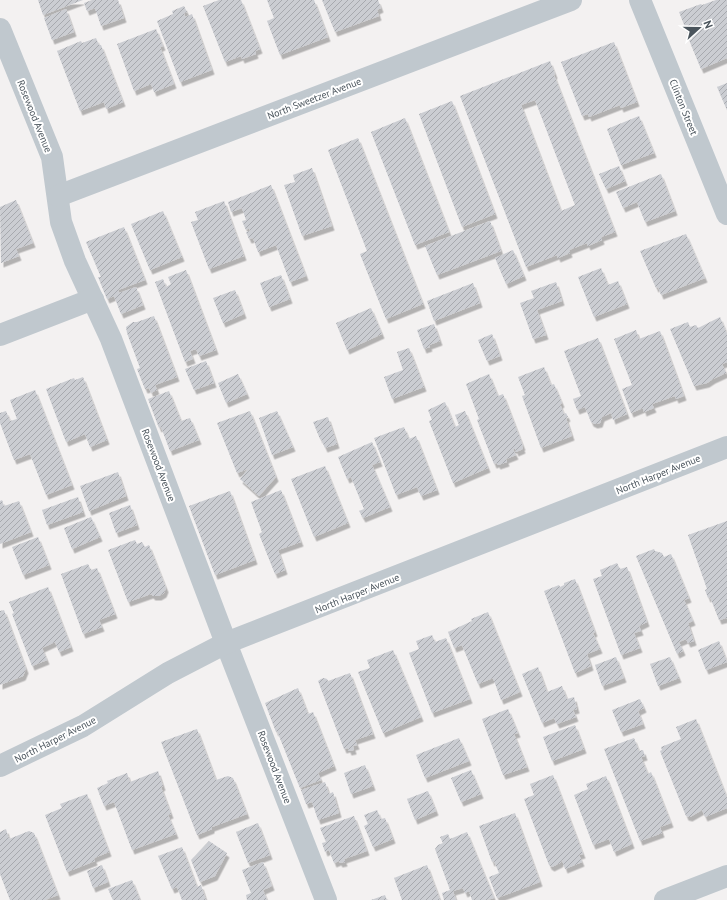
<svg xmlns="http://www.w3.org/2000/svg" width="727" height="900" font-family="'PT Sans',sans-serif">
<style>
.building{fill:url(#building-hatch);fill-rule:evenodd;filter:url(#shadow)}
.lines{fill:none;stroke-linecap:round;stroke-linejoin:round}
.street{stroke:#c0c8ce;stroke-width:22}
.labels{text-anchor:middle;stroke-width:4;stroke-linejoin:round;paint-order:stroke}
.street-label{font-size:10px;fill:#4a545c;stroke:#fff}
</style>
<defs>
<pattern id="building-hatch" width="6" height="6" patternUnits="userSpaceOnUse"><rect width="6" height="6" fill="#cbcdd2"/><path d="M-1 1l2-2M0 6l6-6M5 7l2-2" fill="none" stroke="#a7a9ae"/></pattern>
<filter id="shadow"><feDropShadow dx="2.5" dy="4.5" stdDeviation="0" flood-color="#0004"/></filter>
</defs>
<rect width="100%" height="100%" fill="#f3f1f1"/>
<g class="building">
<polygon points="38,0 83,0 43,15"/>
<polygon points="92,0 118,0 124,18 101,26 95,8 87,11 84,3"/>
<polygon points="219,0 241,0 260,49 255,51 256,54 242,59 241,56 225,62 203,6"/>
<polygon points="267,0 314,0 328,37 280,55 267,21 274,18"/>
<polygon points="322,0 378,0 381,8 377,10 379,16 335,32"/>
<polygon points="716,0 727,0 727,58 701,69 689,40 692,39 689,31 687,32 679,12 701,4 702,5"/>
<polygon points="184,6 187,12 184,13 185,17 192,14 212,70 180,82 157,21 173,14 172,11"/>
<polygon points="66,9 74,32 52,40 44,18"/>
<polygon points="156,29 163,46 160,47 174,84 154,92 151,84 134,91 117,44"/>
<polygon points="96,38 99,45 101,45 123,102 106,109 104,102 80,111 57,51 81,41 82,43"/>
<polygon points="614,42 637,102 621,108 620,105 589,117 588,114 582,116 561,62"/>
<path d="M550,61L555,74L554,75L615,232L601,237L602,240L588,246L587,243L569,250L570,253L558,258L557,255L526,267L460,96ZM535,100L575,205L561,211L521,105Z"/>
<polygon points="727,83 727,110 717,87"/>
<polygon points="452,101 495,214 462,227 419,114"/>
<polygon points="639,116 654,153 621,165 607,129"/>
<polygon points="405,118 449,232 415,245 371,132"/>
<polygon points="358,138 423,304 386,319 360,254 367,251 328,150"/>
<polygon points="619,166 625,181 606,189 599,174"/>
<polygon points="312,168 332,226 302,236 284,185 295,182 293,175"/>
<polygon points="661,174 675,211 645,222 637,202 623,208 616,192"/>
<polygon points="271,185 306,276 290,282 276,245 258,252 253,238 249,239 246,232 250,231 249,228 246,230 242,221 246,220 242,208 231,212 228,202"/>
<polygon points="16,200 33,243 16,249 19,256 1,263 0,207"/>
<polygon points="224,201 244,256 209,269 191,222 198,220 195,212"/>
<polygon points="163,211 182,257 150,270 131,224"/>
<polygon points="490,221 501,251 437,275 425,246"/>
<polygon points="124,227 145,280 118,290 119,293 136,287 143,305 121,314 114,296 107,299 98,277 101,277 86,242"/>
<polygon points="686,234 705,278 661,295 658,287 656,288 640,251"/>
<polygon points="513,250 524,276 506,284 495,258"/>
<polygon points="601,268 608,285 618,281 627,304 594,317 578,277"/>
<polygon points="186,270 216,350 199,356 196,349 190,351 193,359 185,362 155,282 163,279 166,287 171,284 168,277"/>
<polygon points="281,275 290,299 269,307 260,283"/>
<polygon points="556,282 562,301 537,310 546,335 533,339 520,303 534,298 531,291"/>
<polygon points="473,283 480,303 434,321 427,301"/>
<polygon points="235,290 244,314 223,323 213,298"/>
<polygon points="371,308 382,334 347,350 336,323"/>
<polygon points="154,316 177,377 155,385 157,390 151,393 149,388 145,389 137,369 140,368 127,333 126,327 133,322 137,322"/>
<polygon points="720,317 727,334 727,362 722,364 726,373 713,379 707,383 694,386 670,329 688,322 690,327 696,325 698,328"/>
<polygon points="434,324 440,341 429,345 430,347 424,349 417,330"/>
<polygon points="636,330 639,339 660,331 684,396 676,399 675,396 652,404 654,408 644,412 643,408 631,413 622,389 632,385 614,339"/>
<polygon points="492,334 500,356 487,361 478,340"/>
<polygon points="598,338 627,414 613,420 611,413 602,417 600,423 595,424 591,422 585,407 577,410 573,399 581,396 564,351"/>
<polygon points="409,348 424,387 392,399 384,377 403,370 397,352"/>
<polygon points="206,361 214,383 194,390 185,369"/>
<polygon points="544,367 551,385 554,384 562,403 560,404 564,414 566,413 568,417 566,418 572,436 541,448 522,396 525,395 518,377"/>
<polygon points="238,374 247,394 226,403 218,383"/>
<polygon points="489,374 498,396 503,394 523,446 522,446 523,449 516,452 515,449 513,449 516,455 506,459 507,462 498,465 497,463 494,464 477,420 479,419 466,384"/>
<polygon points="83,377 107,440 90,447 85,434 66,442 46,389 74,378 75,380"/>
<polygon points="35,390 72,485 46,495 30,454 14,460 0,423 0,413 6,411 10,421 17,419 10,400"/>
<polygon points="169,391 181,421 190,418 199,440 170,451 161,427 159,428 148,399"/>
<polygon points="445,402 455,427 459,425 455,415 465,411 488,468 453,483 429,421 432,420 428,410"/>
<polygon points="250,411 276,477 259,496 240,479 248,469 237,473 217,423"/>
<polygon points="277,411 293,447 272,455 259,418"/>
<polygon points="328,417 337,444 325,448 321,439 320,439 313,422"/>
<polygon points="404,427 409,439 416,436 437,490 421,496 417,487 396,495 374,438"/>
<polygon points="372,442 380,462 372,465 390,507 363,518 359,511 364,509 351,477 347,479 338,457"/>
<polygon points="325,466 348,523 314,537 291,479"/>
<polygon points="118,472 126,496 89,511 80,486"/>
<polygon points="281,490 301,542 278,550 285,570 275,574 259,534 262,532 251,502"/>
<polygon points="230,491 255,560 215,575 189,506"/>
<polygon points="78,497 83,512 47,525 42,510"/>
<polygon points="2,500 4,506 19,501 31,532 0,544 0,501"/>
<polygon points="130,505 137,525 116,533 109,513"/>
<polygon points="91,517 100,537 72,549 64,528"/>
<polygon points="727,521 727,618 719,620 710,597 708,598 705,590 707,589 688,535"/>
<polygon points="38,537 49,565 23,575 12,547"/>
<polygon points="135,540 137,544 142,542 145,547 149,545 166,588 164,593 159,596 153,596 151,594 128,602 108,550"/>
<polygon points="654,549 655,551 662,553 664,557 671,554 689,598 684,600 693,621 688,623 694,641 688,643 686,639 679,642 683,651 677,654 636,556"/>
<polygon points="617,563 620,569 627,567 647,622 639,626 641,631 634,633 640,648 621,655 593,579 602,576 600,570"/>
<polygon points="88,564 91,570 97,568 115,614 99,620 102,627 83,634 61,574"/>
<polygon points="575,579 595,632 593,633 600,649 587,654 591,666 575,673 544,591 559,585 560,587 564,585 564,583"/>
<polygon points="48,587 71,647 59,652 55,642 42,648 47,660 32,666 12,614 14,613 9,602"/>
<polygon points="4,610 26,669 23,676 0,685 0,611"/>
<polygon points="488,612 520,692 501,700 493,678 478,684 462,645 454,648 448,632 472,621 471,619"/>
<polygon points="432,635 435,642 446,638 470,699 432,713 409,653 419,649 416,641"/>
<polygon points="719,641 727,662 706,670 698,650"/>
<polygon points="393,650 421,717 383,733 358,672 370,668 367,660"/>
<polygon points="616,657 624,678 602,686 595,665"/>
<polygon points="670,657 679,678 658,686 650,664"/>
<polygon points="538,667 547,692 562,686 567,699 574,697 577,709 573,710 576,717 557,724 554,718 542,723 522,674"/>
<polygon points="350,673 373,734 355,740 357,745 353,746 354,750 349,751 348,748 344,749 318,681 321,679 324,678 327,679 328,681"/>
<polygon points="298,688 308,714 313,712 334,766 318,773 321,780 300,788 277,731 276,732 265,703"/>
<polygon points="640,699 644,708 638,711 643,724 621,732 612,710"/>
<polygon points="508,709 518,733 514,734 527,767 503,775 482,719"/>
<polygon points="696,719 727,798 727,808 705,817 702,810 690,817 686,816 660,751 662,750 661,747 681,739 676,727"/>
<polygon points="575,725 584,749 552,761 543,737"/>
<polygon points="197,729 216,780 228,776 233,778 247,814 212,827 212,829 197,835 161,742"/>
<polygon points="459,738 469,761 425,778 416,755"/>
<polygon points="634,738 639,751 643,750 645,756 641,757 648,774 651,772 671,823 660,827 662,833 640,841 604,749"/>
<polygon points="365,765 373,786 351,794 344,773"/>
<polygon points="471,770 481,794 461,802 451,778"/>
<polygon points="158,771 163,786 161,787 171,814 168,815 176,834 132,850 114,802 104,806 97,788 108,783 107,781 127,773 130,782"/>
<polygon points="553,775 583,854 579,855 582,862 565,869 562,860 560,863 552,867 549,865 524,799 534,795 530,784"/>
<polygon points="606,776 632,844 614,852 609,839 593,845 574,795 588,789 586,784"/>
<polygon points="325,782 329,794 333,792 339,813 318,820 312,802 306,804 301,790"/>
<polygon points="428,791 436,811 415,820 407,799"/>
<polygon points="87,794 109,852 94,858 95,861 67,872 45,815 62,808 60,804"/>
<polygon points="377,810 381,819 385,818 393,839 373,847 364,826 368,824 364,815"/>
<polygon points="515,813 540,882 497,898 489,877 499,873 494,861 492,862 479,826"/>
<polygon points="354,816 367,851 344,859 345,862 340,863 339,861 334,863 329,850 325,852 322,843 326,842 320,828"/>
<polygon points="258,823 270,855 248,863 236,832"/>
<polygon points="6,829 9,839 29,831 34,833 58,895 45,900 10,900 0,874 0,832"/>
<polygon points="467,832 494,898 487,900 472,900 469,891 465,893 463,888 453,891 456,900 444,900 442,893 450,890 435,849 438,845 443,843 440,837 448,834 450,839"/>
<polygon points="209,841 227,853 215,876 200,882 191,860"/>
<polygon points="182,847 197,887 201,885 206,900 182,900 177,887 172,889 158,856"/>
<polygon points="263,862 272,886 263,890 267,900 247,900 246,895 251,893 242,870"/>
<polygon points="102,865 108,882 93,888 87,871"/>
<polygon points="427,865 440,900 402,900 394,878"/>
<polygon points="132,880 140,900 113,900 108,889"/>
<polygon points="385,895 387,900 371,900"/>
</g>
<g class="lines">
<g class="street">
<polyline points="640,0 727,214"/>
<polyline points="0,29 52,157 61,222 75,261 111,339 226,643 326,900"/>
<polyline points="58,196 571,0"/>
<polyline points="0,335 93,299"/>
<polyline points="0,766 83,726 168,673 226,643 727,447"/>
<polyline points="665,900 727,876"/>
</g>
</g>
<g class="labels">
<g class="street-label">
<text transform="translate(314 98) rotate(-21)" y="4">North Sweetzer Avenue</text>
<text transform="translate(684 107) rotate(68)" y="4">Clinton Street</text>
<text transform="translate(35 116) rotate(68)" y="4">Rosewood Avenue</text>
<text transform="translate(159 465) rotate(69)" y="4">Rosewood Avenue</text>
<text transform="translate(658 474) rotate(-22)" y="4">North Harper Avenue</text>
<text transform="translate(357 593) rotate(-22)" y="4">North Harper Avenue</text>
<text transform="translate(55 739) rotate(-27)" y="4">North Harper Avenue</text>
<text transform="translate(275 767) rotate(69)" y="4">Rosewood Avenue</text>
</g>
</g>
<g transform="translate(699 28) rotate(69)" stroke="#ffffff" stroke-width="3" paint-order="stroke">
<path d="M0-3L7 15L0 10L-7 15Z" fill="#4a545c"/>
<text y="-6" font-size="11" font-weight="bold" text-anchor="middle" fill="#4a545c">N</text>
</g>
</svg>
